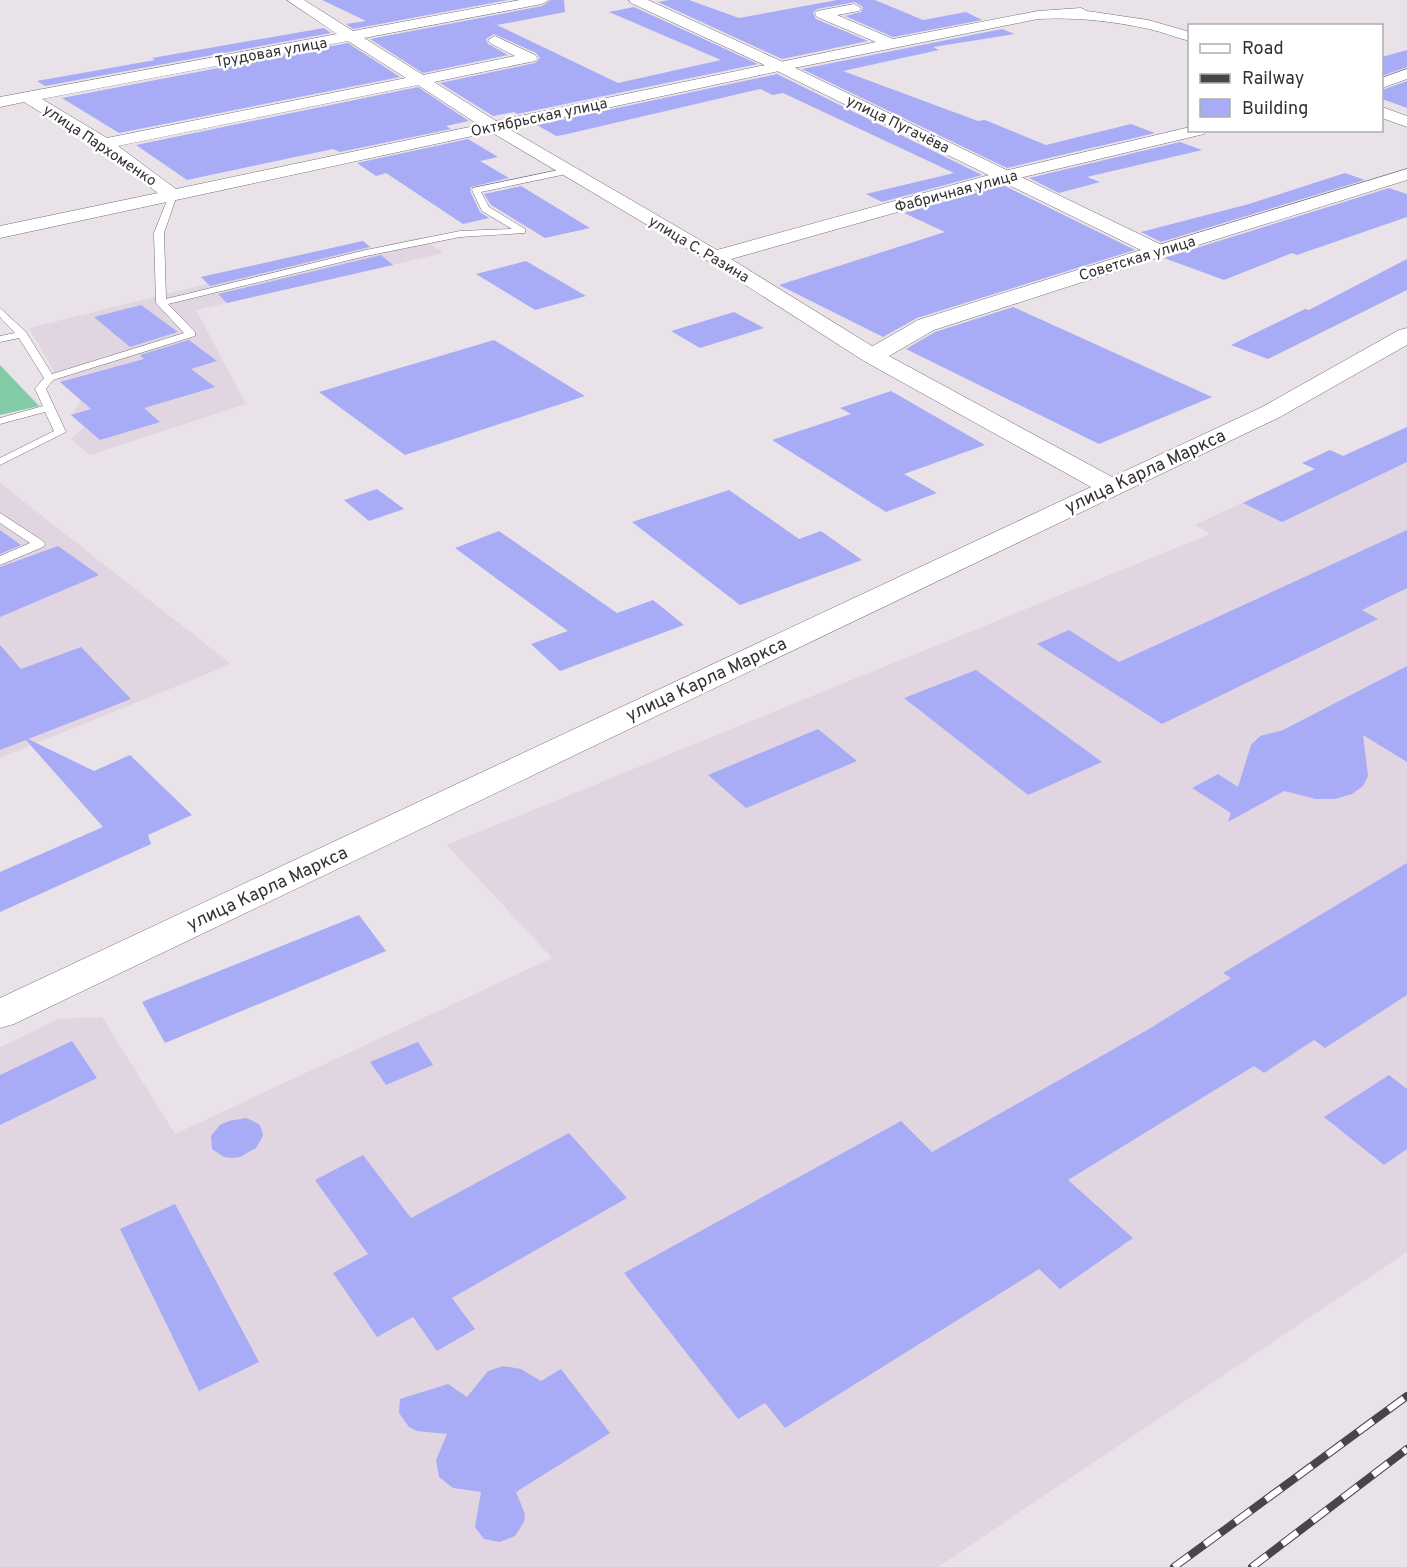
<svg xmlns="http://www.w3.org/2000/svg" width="1407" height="1567" font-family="Overpass,sans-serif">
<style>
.built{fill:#e1d5e1}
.green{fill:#83cba6}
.building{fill:#a8acf6}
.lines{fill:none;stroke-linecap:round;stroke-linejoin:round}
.service-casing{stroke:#746f75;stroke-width:1}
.minor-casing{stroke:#746f75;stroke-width:1}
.tertiary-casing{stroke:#746f75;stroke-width:1}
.service{fill:#fff;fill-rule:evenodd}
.minor{fill:#fff;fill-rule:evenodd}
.tertiary{fill:#fff;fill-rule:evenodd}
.rail-casing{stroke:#484448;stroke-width:8}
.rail{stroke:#fff;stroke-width:6;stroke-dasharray:19;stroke-linecap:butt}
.labels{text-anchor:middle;stroke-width:5;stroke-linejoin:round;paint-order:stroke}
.far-street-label{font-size:15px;fill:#343134;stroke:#fff}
.street-label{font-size:18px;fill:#343134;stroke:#fff}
</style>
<rect width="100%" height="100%" fill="#e9e2e9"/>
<g class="built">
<polygon points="421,237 443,253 196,310 246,404 90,455 71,439 84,427 71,415 81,401 60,382 29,328 207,284 201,277 363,241 372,248"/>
<polygon points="1407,427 1407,1252 938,1567 0,1567 0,1047 59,1019 102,1017 175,1134 552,958 447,845 1210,534 1195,525 1314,469 1302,463 1330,450 1344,456"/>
<polygon points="0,483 231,664 0,758"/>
</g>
<polygon class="green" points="0,365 39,406 0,415"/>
<g class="building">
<polygon points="322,0 508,0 353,29 346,24 366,21"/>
<polygon points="551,0 564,0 565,12 497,25 618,83 721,60 609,12 634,7 758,64 517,114 514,112 493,116 440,83 535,63 540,58 536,53 494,34 486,39 488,44 508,55 423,73 370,39 542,6"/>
<polygon points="669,0 689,0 739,18 837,0 875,0 923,20 966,12 982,20 893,37 845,16 861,12 863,7 855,2 817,9 813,13 816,19 868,41 782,59 658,2"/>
<polygon points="324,28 331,33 45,86 37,81 155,60 152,58"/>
<polygon points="1002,29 1015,34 933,47 939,50 843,71 978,121 985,120 1046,145 1131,124 1155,133 1007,168 802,69"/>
<polygon points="348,43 400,77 119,133 62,98"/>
<polygon points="1407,50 1407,67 1382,76 1382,57"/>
<polygon points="777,74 982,175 882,202 866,194 954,173 783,93 773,95 760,89 563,135 556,136 537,125"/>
<polygon points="1407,81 1407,108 1382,99 1382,90"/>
<polygon points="418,87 469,121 446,126 451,129 340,152 333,149 187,180 136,145"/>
<polygon points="468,139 498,157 480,161 509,178 471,187 470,191 480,212 489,218 463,224 386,173 376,176 357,163"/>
<polygon points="1180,142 1202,150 1087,177 1100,182 1059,193 1029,178"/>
<polygon points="1345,173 1365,180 1161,242 1141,232 1249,204"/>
<polygon points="1003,185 1135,250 917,318 883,337 779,285 945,232 904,213"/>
<polygon points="521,186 590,228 545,238 491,205 484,194"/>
<polygon points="1389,188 1407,194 1407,217 1297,255 1292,253 1224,280 1164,258"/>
<polygon points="363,241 370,247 210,286 201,277"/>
<polygon points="381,255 393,265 227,303 218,294"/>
<polygon points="1407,259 1407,290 1268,359 1231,345 1305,309 1309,310"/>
<polygon points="526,261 586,296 535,310 476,274"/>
<polygon points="141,305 178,332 130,347 94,317"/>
<polygon points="1013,307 1212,397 1099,444 906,349 935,332"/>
<polygon points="734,312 764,328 700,348 671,331"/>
<polygon points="189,340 217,361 191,369 215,387 144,408 160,422 100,440 71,415 91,409 60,382 144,359 140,355"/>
<polygon points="494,340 585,396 405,455 319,392"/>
<polygon points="891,391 985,445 904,474 937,493 886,512 772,440 851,414 840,408"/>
<polygon points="1407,427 1407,462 1282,522 1243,503 1315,469 1302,463 1330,450 1343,456"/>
<polygon points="377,489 404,509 369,521 344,500"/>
<polygon points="729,490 799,539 821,531 862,560 740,605 632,522"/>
<polygon points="0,530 21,545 0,554"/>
<polygon points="1407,530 1407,588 1362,610 1378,619 1162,724 1037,644 1069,630 1119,662"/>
<polygon points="499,531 617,613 653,600 684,625 560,671 531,644 568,631 455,548"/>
<polygon points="58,546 99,575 0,617 0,567"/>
<polygon points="0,645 21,669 81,647 131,699 28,739 94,771 130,755 192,815 148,835 151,844 0,912 0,872 103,827 26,740 0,750"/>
<polygon points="1407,666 1407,762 1363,735 1368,776 1363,786 1352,794 1335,799 1316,799 1284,791 1228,822 1231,813 1192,788 1218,774 1238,787 1251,745 1260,736 1283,730"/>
<polygon points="976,670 1102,762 1028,795 904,698"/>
<polygon points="818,729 857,761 746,808 708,775"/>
<polygon points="1407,863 1407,995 1325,1048 1314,1040 1264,1073 1254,1066 1068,1180 1133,1238 1060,1289 1039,1269 785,1428 765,1403 738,1419 624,1273 901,1121 932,1152 1149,1029 1231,978 1223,973"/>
<polygon points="359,915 386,951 165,1043 142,1002"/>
<polygon points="72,1041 97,1078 0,1125 0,1075"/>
<polygon points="418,1042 433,1065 386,1085 370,1062"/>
<polygon points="1389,1075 1407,1089 1407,1149 1384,1165 1324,1117"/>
<polygon points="246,1118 259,1124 262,1130 263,1136 256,1148 240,1157 232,1158 224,1157 212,1149 211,1136 220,1125 229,1121"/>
<polygon points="569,1133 627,1198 452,1298 475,1329 437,1351 413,1317 377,1337 333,1273 368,1254 315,1180 363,1155 411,1218"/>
<polygon points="175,1204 259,1362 199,1391 120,1229"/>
<polygon points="503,1366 521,1369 541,1381 561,1369 610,1433 516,1492 525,1514 524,1522 515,1536 500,1542 484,1539 475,1527 481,1492 453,1488 439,1477 436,1460 447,1434 417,1431 409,1427 399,1413 400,1399 448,1384 467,1397 488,1371"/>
</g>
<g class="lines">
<g class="service-casing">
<g id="service">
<polygon points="568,168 571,169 571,173 481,192 489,207 525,229 525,233 460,237 366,256 168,304 195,332 195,336 53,380 46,389 66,432 0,465 0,458 54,431 45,412 0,424 0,418 43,406 35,389 44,378 19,338 0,342 0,336 15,333 0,317 0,308 26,332 52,374 184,333 156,303 154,233 170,193 177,195 164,233 166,299 366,250 460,231 512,229 482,211 472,190 473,188"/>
<polygon points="0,513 43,541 45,544 43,547 0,565 0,556 30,543 0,523"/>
</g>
</g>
<g class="minor-casing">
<g id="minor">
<path d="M287,0H304L353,31L520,0H549L542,4L364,38L423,75L515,56L490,43L488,40L495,36L535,55L538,58L535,61L434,82L496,121L876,42L817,17L815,14L817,11L854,4L861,8L859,11L837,15L893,39L1038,11L1081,8L1087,11L1148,20L1190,32V41C1176,38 1163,32 1149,29C1112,21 1076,17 1038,19L779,71L509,129L717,250L1000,172L1190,127V130H1206L1204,134L1011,180L731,259L880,351L883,356L880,361L872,363L864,361L708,261L491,132L0,238V226L158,193L98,148L24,102L0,107V97L337,34ZM348,41L406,78L107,138L42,99ZM418,85L479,125L176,189L118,146Z"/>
<polygon points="1407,69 1407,79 1382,88 1382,78"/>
<polygon points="1382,107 1407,116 1407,127 1382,118"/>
<polygon points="1407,169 1407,180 1166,255 1152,255 1149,251 1152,247"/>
</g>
</g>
<g class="tertiary-casing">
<polygon id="tertiary" points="629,0 648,0 785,63 1166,247 1169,251 1166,255 934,330 889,356 1112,477 1262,407 1399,330 1407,328 1407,345 1280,417 14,1024 0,1028 0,998 1091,487 864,361 861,356 864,351 918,320 1141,250 773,69 631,3"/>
</g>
<use href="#service" class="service"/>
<use href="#minor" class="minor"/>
<use href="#tertiary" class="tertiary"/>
<g class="rail-casing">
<g id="rail">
<polyline points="1174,1567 1407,1396"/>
<polyline points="1252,1567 1407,1449"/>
</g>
</g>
<use href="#rail" class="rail"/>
</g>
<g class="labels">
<g class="far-street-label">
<text transform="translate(271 52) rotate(-10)" y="5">Трудовая улица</text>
<text transform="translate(539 117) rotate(-12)" y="5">Октябрьская улица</text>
<text transform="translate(898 124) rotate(26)" y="5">улица Пугачёва</text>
<text transform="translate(100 145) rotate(34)" y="5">улица Пархоменко</text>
<text transform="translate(956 191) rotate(-15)" y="5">Фабричная улица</text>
<text transform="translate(699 249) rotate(31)" y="5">улица С. Разина</text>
<text transform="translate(1137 258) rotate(-17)" y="5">Советская улица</text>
</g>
<g class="street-label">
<text transform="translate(1145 471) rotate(-25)" y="6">улица Карла Маркса</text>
<text transform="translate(706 679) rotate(-25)" y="6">улица Карла Маркса</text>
<text transform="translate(267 888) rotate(-25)" y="6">улица Карла Маркса</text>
</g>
</g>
<rect x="1188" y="24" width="195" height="108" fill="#ffffff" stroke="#aeadae" stroke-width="1.5"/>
<rect x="1200" y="44" width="30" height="9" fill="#ffffff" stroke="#aeadae" stroke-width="1.5"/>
<text x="1242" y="54" font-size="18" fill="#343134">Road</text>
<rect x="1200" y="74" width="30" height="9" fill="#484448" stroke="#aeadae" stroke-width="1.5"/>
<text x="1242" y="84" font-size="18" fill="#343134">Railway</text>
<rect x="1200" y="99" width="30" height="18" fill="#a8acf6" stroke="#aeadae" stroke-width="1.5"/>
<text x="1242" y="114" font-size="18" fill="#343134">Building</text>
</svg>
